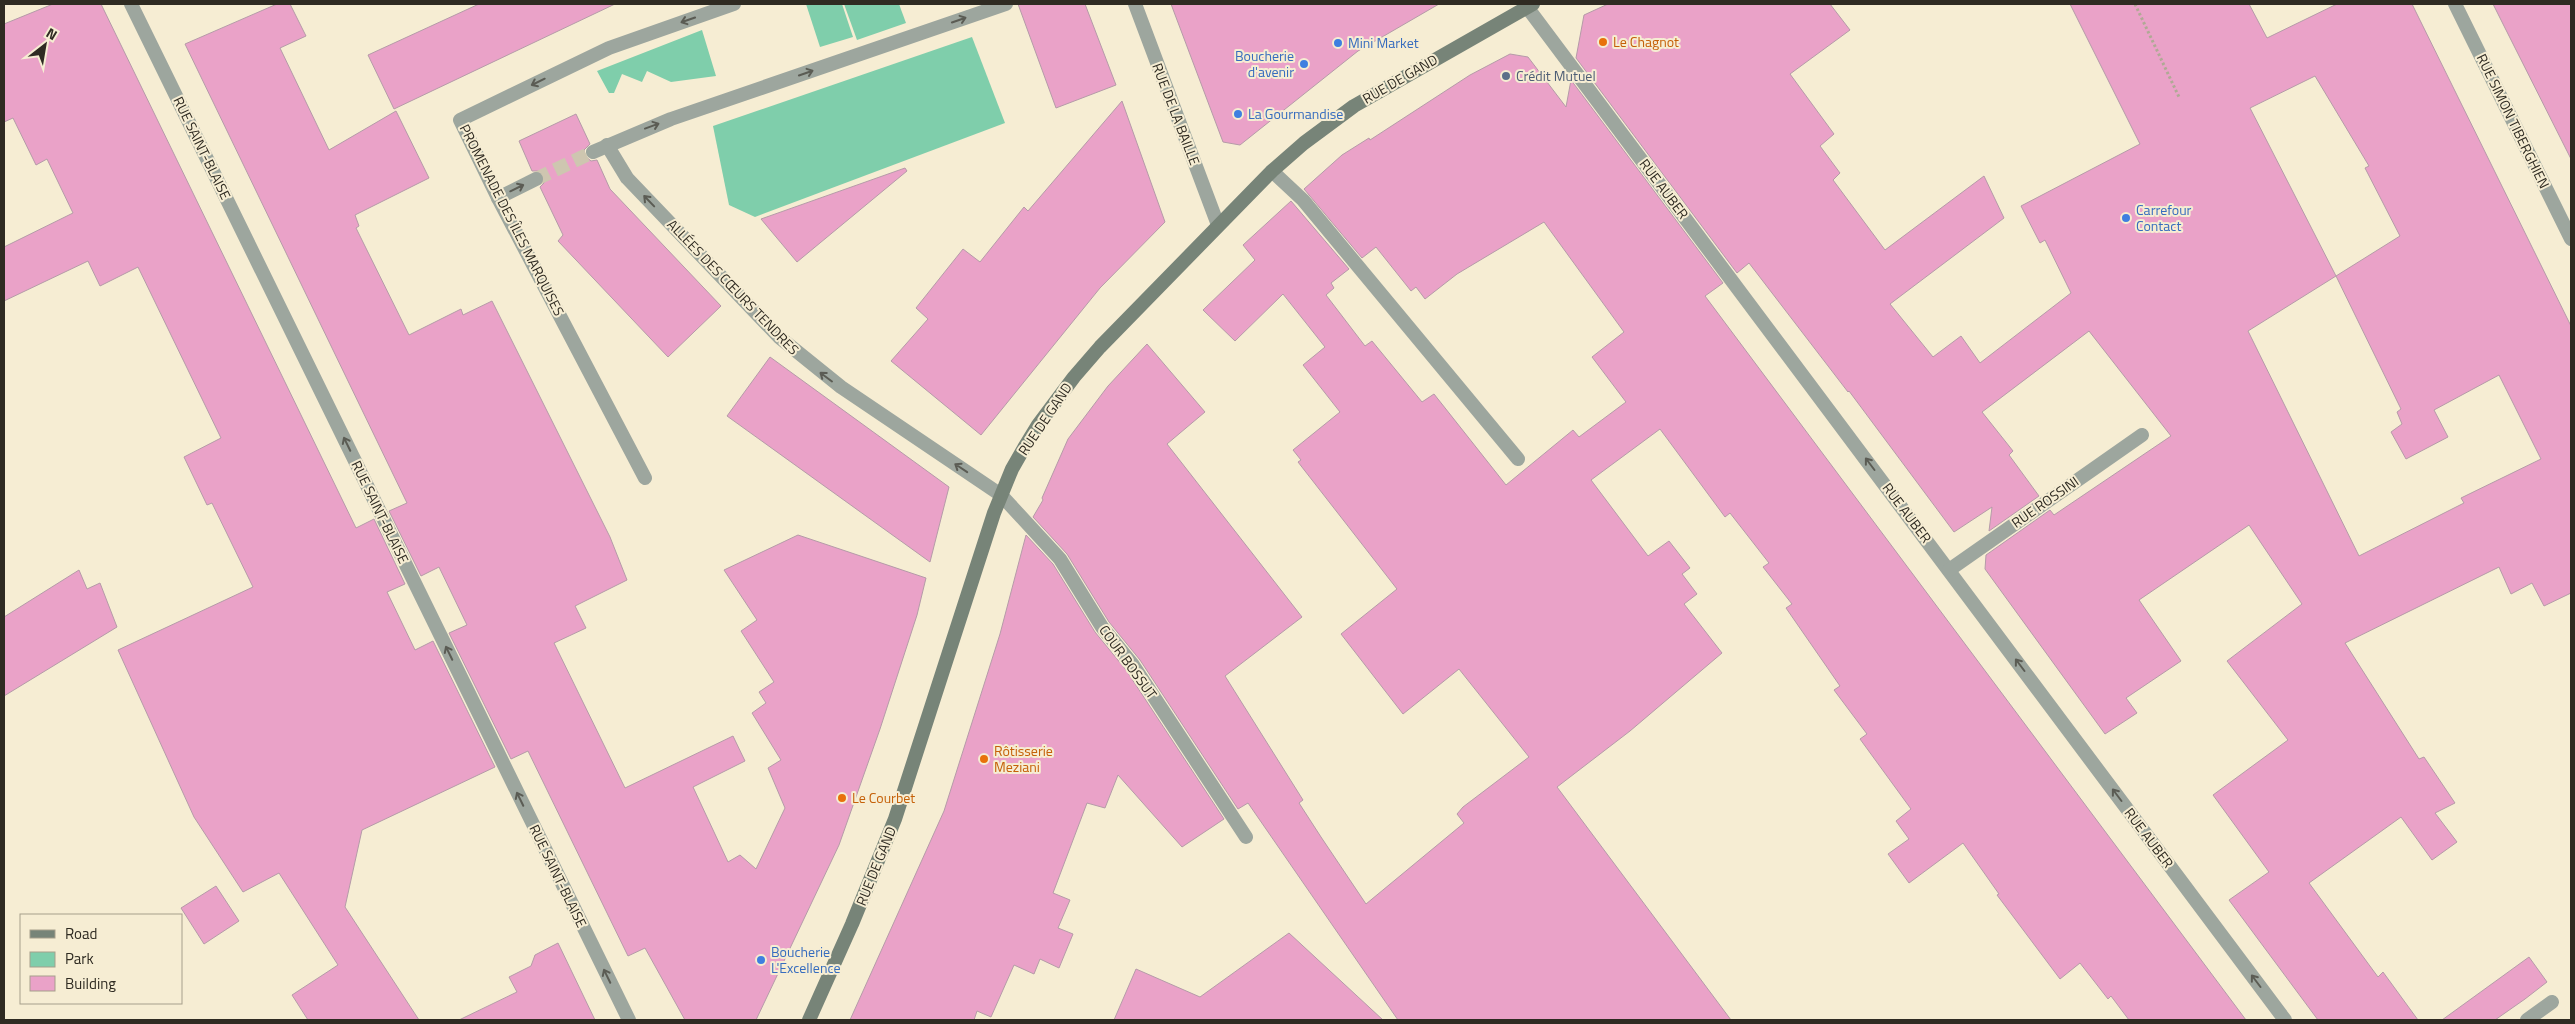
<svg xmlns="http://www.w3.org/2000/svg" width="2575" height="1024" font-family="'Titillium Web',sans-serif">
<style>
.green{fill:#7fceab}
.building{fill:#eaa2c8;stroke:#b59ba8;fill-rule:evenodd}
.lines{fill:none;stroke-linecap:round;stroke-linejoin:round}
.minor-tunnel{stroke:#cec6b0;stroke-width:14;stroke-dasharray:14 7;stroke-linecap:butt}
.path{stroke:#b0a995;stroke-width:3;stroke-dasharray:2.5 2.5;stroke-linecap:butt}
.service{stroke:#9da69e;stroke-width:14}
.minor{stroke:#9da69e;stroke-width:14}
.secondary{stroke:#778478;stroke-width:14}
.oneway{stroke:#5b5c54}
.food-dot{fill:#e8710a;stroke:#f6edd3;stroke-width:2}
.shop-dot{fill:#3f7fe0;stroke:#f6edd3;stroke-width:2}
.service-dot{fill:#5c6f8a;stroke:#f6edd3;stroke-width:2}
.labels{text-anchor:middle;stroke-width:4;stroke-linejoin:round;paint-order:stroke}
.food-label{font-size:14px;fill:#c56008;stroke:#f6edd3;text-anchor:start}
.shop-label{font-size:14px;fill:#366cbe;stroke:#f6edd3;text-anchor:start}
.service-label{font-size:14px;fill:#4e5e75;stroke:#f6edd3;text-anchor:start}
.street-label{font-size:14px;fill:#2f2b22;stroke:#f6edd3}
</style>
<rect width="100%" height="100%" fill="#f6edd3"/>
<g class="green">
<polygon points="806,4 842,4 853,37 820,47"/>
<polygon points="844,4 899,4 906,23 857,40"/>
<polygon points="702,30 716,76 671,82 647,71 642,82 622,74 614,93 609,93 597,71"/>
<polygon points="972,37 1005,123 755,217 729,205 713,126"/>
</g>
<g class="building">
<polygon points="53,4 101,4 356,528 374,519 405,584 387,592 415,650 433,641 495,767 362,830 345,907 419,1020 308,1020 292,995 338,965 279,873 243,892 194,817 118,650 253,587 212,503 207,505 184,457 221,438 138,267 100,286 88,261 4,301 4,247 73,213 47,159 36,165 13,118 4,122 4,24"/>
<polygon points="277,4 290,4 306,36 280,48 329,150 396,111 429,178 355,215 359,226 356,228 409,335 461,309 463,315 492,301 610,537 627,580 575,606 586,628 554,643 625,788 733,736 745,761 693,787 728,862 740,855 756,869 785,808 768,768 781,760 752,713 766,703 759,692 774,682 741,631 757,620 724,570 798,535 926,578 917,615 880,729 839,845 756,1020 685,1020 645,948 628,956 528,751 511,759 449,633 467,625 439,567 421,576 389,511 407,503 185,44"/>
<polygon points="479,4 615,4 394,109 368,55"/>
<polygon points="1018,4 1085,4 1116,85 1056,108"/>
<polygon points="1171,4 1439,4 1358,51 1240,145 1223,142"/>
<path d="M1608,4H1830L1850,30L1790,74L1834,134L1820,146L1840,173L1833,180L1885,250L1984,176L2004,218L1890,304L1933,357L1961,336L1980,363L2071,293L2045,240L2040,243L2021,206L2140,144L2070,4H2249L2267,38L2337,4H2412L2571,326V593L2544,606L2532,583L2511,594L2499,567L2345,643L2419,759L2424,757L2455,803L2435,813L2457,842L2432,860L2401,817L2309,883L2378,977L2383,972L2418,1020H2318L2229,900L2269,872L2213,795L2288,740L2227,661L2302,604L2249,525L2139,600L2181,661L2126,698L2137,713L2105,734L1985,569L1986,555L2050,510L2054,515L2171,436L2089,331L1982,412L2013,451L2009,455L2039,496L1989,531L1992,507L1954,532L1849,391L1848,392L1749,263L1737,273L1576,58L1584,15ZM2315,76L2369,166L2365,168L2400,236L2336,276L2250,108ZM2336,276L2401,409L2397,412L2402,424L2391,432L2406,459L2448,437L2434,410L2499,375L2541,459L2461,498L2464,503L2359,556L2248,331Z"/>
<polygon points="2493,4 2571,4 2571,159 2504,26"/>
<polygon points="1510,54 1528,57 1566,107 1571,80 1723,283 1705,296 2246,1020 2129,1020 2111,996 2108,999 2080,963 2060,979 1997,895 1999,894 1963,843 1909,883 1888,854 1909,839 1896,821 1911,809 1860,739 1867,734 1834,690 1840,686 1786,608 1792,604 1763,567 1769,563 1730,513 1725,517 1660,429 1591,480 1648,556 1669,541 1690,568 1682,574 1697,594 1684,604 1722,653 1630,731 1557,787 1731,1020 1398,1020 1248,803 1238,809 1140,660 1109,622 1067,554 1033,517 1043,500 1042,498 1068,439 1108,386 1147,344 1205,412 1167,444 1302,617 1225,676 1303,800 1299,803 1321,837 1366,904 1464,823 1457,814 1463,807 1529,757 1459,669 1403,714 1341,634 1397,589 1298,462 1301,460 1293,450 1340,412 1303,365 1325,347 1283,294 1235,341 1203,310 1255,260 1243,245 1291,201 1349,269 1331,283 1334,288 1326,295 1365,346 1372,341 1422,402 1434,394 1506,485 1573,430 1579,437 1626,402 1592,357 1624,332 1544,222 1457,274 1425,299 1416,287 1411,291 1376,247 1362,258 1304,189 1342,155 1369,138 1370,140 1470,75"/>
<polygon points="1122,101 1165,222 1100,288 981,435 891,361 928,319 916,308 963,249 980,262 1024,207 1028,211"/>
<polygon points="576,114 590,144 584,150 585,156 591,161 597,160 610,189 721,306 668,357 558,241 563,235 540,187 544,183 544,176 540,171 532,171 519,141"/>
<polygon points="905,168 907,171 797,262 761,219"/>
<polygon points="770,357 949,487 930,562 727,416"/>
<polygon points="1026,535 1053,564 1095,632 1126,670 1224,819 1182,847 1118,775 1105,808 1087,803 1053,893 1070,900 1058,928 1073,934 1059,968 1040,959 1034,974 1014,965 991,1017 977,1011 974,1020 850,1020 944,811 1000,634"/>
<polygon points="79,570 87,589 100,583 117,627 4,696 4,617"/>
<polygon points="216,886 239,921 204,944 181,908"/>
<polygon points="1289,933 1383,1020 1114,1020 1136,969 1200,997"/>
<polygon points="558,943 595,1020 459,1020 517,992 509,977 531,966 535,955"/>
<polygon points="2529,957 2547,982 2525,999 2495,1020 2442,1020"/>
</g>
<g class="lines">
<polyline class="minor-tunnel" points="536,179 593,152"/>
<polyline class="path" points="2135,4 2179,97"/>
<g class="service">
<polyline points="1272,171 1303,200 1518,459"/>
<polyline points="1001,495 1060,559 1102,627 1133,665 1246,837"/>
<polyline points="2527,1020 2552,1002"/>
</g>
<g class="minor">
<polyline points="131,4 629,1020"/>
<polyline points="1135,4 1218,225"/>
<polyline points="2455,4 2571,239"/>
<polyline points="1527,7 2285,1020"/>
<polyline points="607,145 627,178 779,337 841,387 1001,495"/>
<polyline points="593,152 671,119 1006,4"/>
<polyline points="498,198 536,179"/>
<polyline points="645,478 498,198 460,120 609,48 734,4"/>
<polyline points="1949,570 2142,435"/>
</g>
<polyline class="secondary" points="809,1020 852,924 895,819 994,513 1012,469 1024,448 1038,425 1074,377 1100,347 1272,171 1304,143 1354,106 1533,4"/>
</g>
<defs><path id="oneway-shaft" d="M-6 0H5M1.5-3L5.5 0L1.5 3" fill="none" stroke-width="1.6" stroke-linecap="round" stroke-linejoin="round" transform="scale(1.25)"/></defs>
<g class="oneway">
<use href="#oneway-shaft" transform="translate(688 20) rotate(161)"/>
<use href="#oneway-shaft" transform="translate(959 20) rotate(-19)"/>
<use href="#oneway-shaft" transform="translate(806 73) rotate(-19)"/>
<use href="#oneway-shaft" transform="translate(538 82) rotate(154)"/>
<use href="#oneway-shaft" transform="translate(652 126) rotate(-20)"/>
<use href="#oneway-shaft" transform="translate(517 188) rotate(-26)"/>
<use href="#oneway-shaft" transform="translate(649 201) rotate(-134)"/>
<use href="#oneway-shaft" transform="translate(826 377) rotate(-143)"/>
<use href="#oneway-shaft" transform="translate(347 444) rotate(-116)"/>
<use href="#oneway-shaft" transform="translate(1870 464) rotate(-127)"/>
<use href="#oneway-shaft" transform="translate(961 468) rotate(-146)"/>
<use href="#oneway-shaft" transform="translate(449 653) rotate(-116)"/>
<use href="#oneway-shaft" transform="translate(2020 665) rotate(-127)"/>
<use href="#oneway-shaft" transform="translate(2117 795) rotate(-127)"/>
<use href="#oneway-shaft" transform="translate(520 799) rotate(-116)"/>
<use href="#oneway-shaft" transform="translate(607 976) rotate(-116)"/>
<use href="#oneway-shaft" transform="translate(2256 981) rotate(-127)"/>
</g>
<g class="food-dot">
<circle cx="1603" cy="42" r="5"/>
<circle cx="984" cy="759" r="5"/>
<circle cx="842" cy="798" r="5"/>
</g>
<g class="shop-dot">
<circle cx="1338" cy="43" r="5"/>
<circle cx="1304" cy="64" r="5"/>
<circle cx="1238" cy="114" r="5"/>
<circle cx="2126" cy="218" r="5"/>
<circle cx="761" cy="960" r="5"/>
</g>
<circle class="service-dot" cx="1506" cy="76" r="5"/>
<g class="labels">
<g class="food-label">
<text x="1613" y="47">Le Chagnot</text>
<text x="994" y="756">Rôtisserie<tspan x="994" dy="16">Meziani</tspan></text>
<text x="852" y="803">Le Courbet</text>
</g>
<g class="shop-label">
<text x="1348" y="48">Mini Market</text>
<text x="1294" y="61" text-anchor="end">Boucherie<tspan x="1294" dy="16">d'avenir</tspan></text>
<text x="1248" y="119">La Gourmandise</text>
<text x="2136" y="215">Carrefour<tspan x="2136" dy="16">Contact</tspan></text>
<text x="771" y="957">Boucherie<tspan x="771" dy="16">L'Excellence</tspan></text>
</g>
<g class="service-label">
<text x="1516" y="81">Crédit Mutuel</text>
</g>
<g class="street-label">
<text transform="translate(1400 79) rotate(-30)" y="5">RUE DE GAND</text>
<text transform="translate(1176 114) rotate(69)" y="5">RUE DE LA BAILLE</text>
<text transform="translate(2513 121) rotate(64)" y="5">RUE SIMON TIBERGHIEN</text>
<text transform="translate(202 148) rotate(64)" y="5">RUE SAINT-BLAISE</text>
<text transform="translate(1664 189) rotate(53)" y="5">RUE AUBER</text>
<text transform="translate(512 220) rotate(63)" y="5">PROMENADE DES ÎLES MARQUISES</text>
<text transform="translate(733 287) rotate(46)" y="5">ALLÉES DES CŒURS TENDRES</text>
<text transform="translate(1045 419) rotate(-56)" y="5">RUE DE GAND</text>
<text transform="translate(2045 502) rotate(-35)" y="5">RUE ROSSINI</text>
<text transform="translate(380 512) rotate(64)" y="5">RUE SAINT-BLAISE</text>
<text transform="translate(1907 513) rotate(53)" y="5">RUE AUBER</text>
<text transform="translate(1128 662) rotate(54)" y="5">COUR BOSSUT</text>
<text transform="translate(2149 838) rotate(53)" y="5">RUE AUBER</text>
<text transform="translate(876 866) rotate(-68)" y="5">RUE DE GAND</text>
<text transform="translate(558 876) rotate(64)" y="5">RUE SAINT-BLAISE</text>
</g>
</g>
<rect width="2575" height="1024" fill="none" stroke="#2f2b22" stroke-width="10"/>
<rect x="20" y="914" width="162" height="90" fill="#f6edd3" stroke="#a69f8c"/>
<rect x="30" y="930" width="25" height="8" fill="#778478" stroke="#a69f8c"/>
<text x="65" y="939" font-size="15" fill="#2f2b22">Road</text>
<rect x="30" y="952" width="25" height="15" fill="#7fceab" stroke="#a69f8c"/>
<text x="65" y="964" font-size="15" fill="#2f2b22">Park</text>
<rect x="30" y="976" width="25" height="15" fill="#eaa2c8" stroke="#a69f8c"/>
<text x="65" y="989" font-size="15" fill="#2f2b22">Building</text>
<g transform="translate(45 45) rotate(31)" stroke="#f6edd3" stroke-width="4" paint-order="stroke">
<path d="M0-4L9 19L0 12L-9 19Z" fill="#2f2b22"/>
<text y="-8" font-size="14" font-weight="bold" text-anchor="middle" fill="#2f2b22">N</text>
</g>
</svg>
